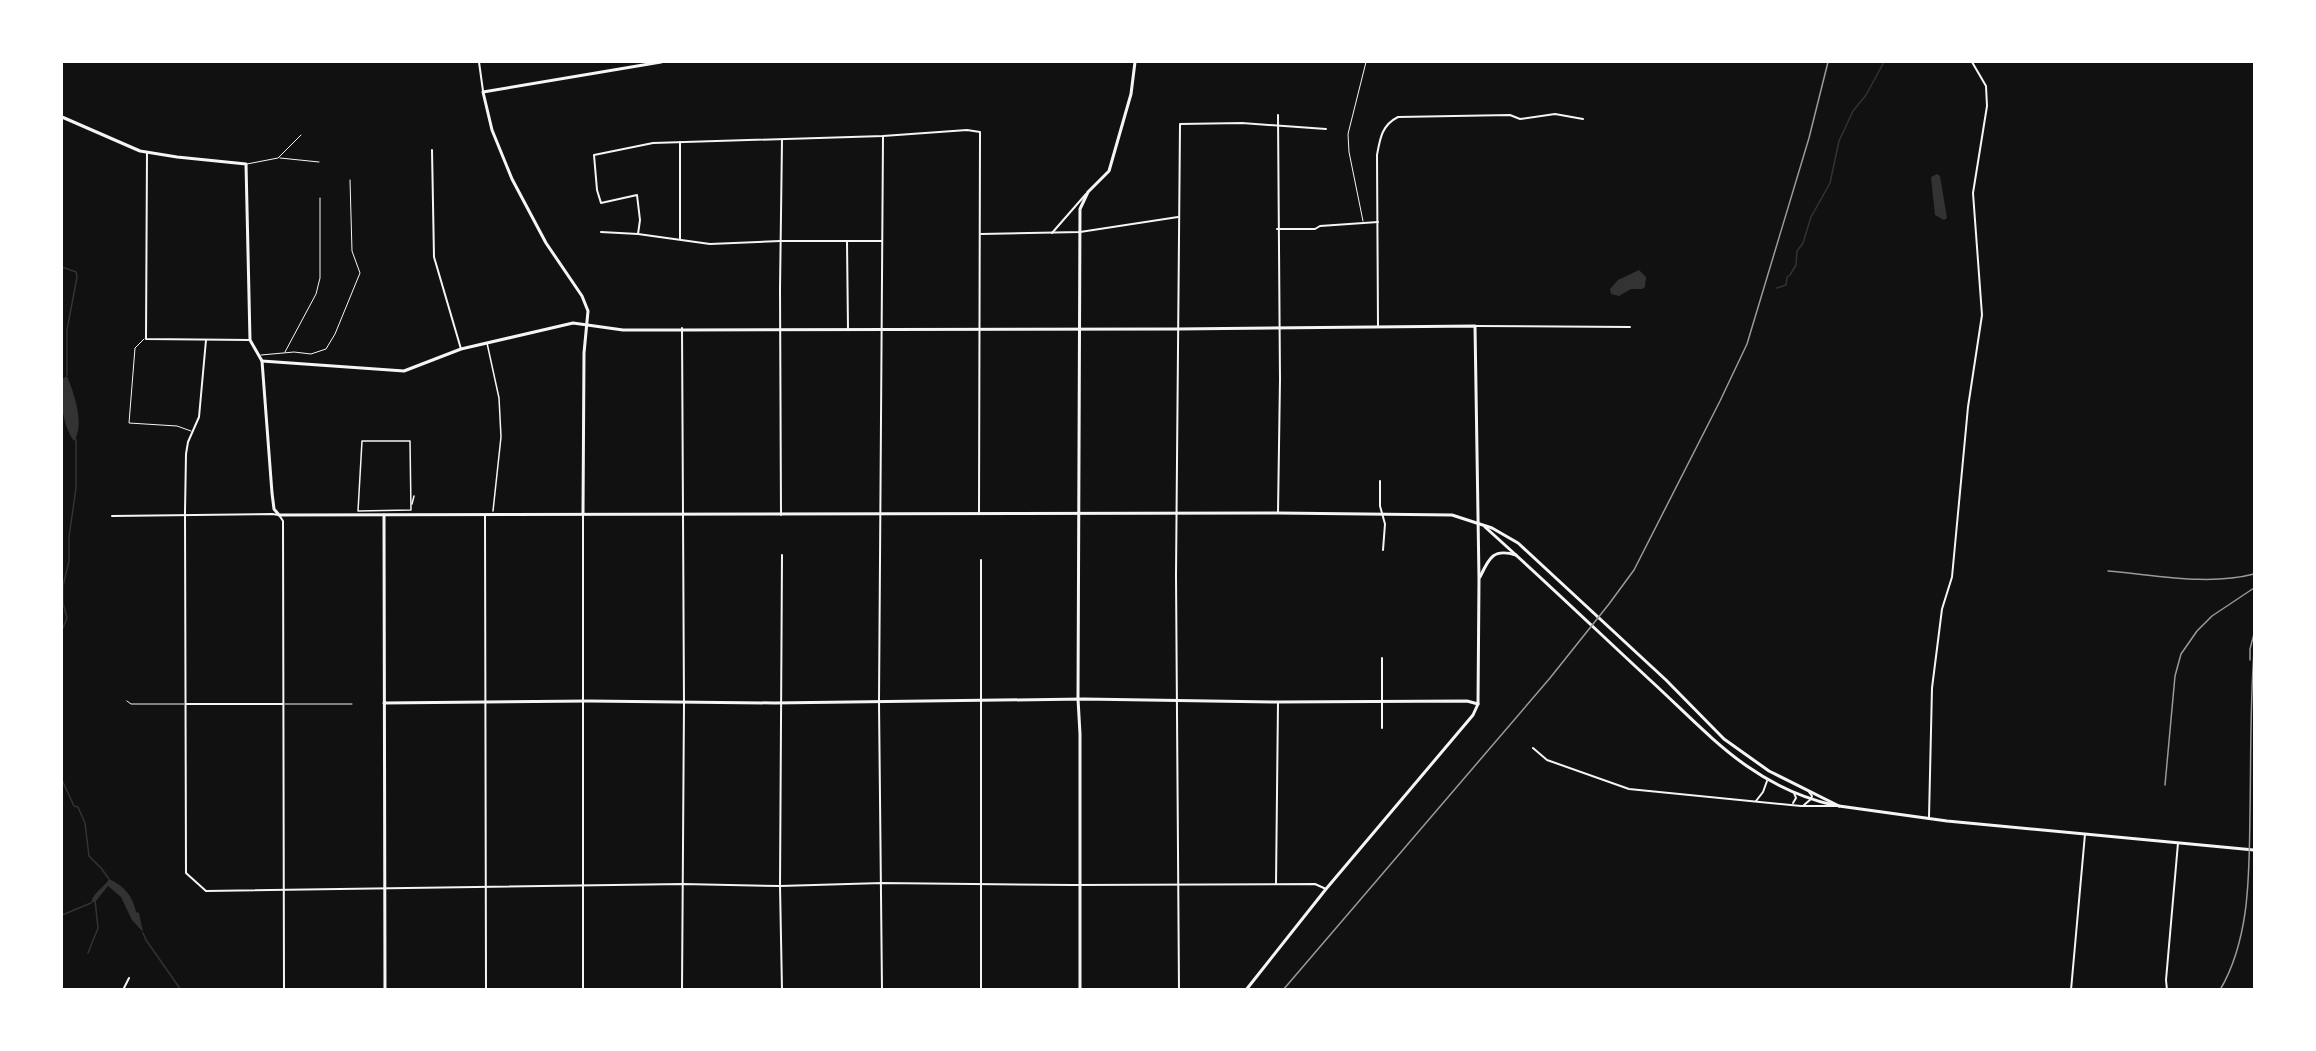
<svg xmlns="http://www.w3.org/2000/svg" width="2316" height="1051" font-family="Roboto,sans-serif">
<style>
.water{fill:#333}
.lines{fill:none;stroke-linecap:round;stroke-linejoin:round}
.stream{stroke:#333;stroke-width:1.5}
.service{stroke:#f5f5f5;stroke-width:1}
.pedestrian{stroke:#f5f5f5;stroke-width:1.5}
.minor{stroke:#f5f5f5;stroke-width:2}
.tertiary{stroke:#f5f5f5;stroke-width:3}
.rail{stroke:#9a9a9a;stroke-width:1.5}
</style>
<rect width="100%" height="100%" fill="#111"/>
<g class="water">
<polygon points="1937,174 1940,176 1947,218 1944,220 1935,215 1931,177"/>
<polygon points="1639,270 1646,277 1645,287 1642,289 1631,289 1619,296 1611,294 1610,289 1618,280"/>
<path d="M67,376C74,393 85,425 74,441C62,425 60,398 62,379Z"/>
<path d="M109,879C123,885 133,896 136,912L139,913L143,932L132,920L121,897L108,886L96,901L91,903C93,892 104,888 109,879Z"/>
</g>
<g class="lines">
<g class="stream">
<polyline points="62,267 76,272 77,277 67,330 67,375"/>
<polyline points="1777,288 1786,285 1787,277 1790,275 1796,265 1797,251 1803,243 1811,217 1830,183 1839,141 1853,111 1866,95 1884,62"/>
<polyline points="62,630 67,618 63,603 63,586 69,561 69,537 76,488 76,439"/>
<polyline points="62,780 74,806 78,807 85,823 89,856 101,868 109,879"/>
<polyline points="62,915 91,903"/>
<polyline points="143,933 146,940 181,990"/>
<polyline points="88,953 98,928 95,900"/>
</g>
<g class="service">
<polyline points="280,158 319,162"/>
<polyline points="247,164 278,158 301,135"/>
<polyline points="1363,221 1349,152 1348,134 1366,62"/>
<polyline points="144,339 135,348 129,423 177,426 191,431"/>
<polyline points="285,352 316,294 320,278 320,198"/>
<polyline points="261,355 294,352 311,354 326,349 335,334 360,273 352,251 350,180"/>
<polyline points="127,701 131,704 184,704"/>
<polyline points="285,704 352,704"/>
</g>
<g class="pedestrian">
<polyline points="487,343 499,398 501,437 493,511"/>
<polygon points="362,441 410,441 411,510 358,511"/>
<polyline points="412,504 414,496"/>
</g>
<g class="minor">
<polyline points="479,62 483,91"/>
<polyline points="1278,115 1280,379 1278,513"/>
<polyline points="432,150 434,257 461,349"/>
<polyline points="147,152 146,339 250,340"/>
<polyline points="1277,229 1315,229 1320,226 1378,222"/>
<polyline points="601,232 638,234 710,244 780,241 882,241"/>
<polyline points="1052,233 1086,194"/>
<polyline points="638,234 640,220 637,195 601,203 597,190 594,155 653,143 883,136 967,130 980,132 979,514"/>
<polyline points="981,234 1080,232 1178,217"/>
<polyline points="680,239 680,142"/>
<polyline points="847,242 848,329"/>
<polyline points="1475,326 1630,327"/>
<path d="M1378,327L1377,155C1380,138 1382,125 1398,117L1510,115L1520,119L1555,114L1583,119"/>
<polyline points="682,328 684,703 682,990"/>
<polyline points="206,340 199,417 188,442 186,454 185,512 186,873 206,891 683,884 780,886 882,883 1073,885 1315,884 1326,889"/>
<polyline points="1380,481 1380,506 1385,524 1383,550"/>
<polyline points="583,514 583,990"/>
<polyline points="781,515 780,289 782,140"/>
<polyline points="112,516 272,514 279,515 283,521 284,990"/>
<polyline points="485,516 486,990"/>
<polyline points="1382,658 1382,728"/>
<polyline points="186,704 283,704"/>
<polyline points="1533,748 1547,760 1629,789 1801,806 1839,806"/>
<polyline points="1756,801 1763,792 1767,781"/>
<polyline points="1793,803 1796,798 1794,793"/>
<polyline points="1804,805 1811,799 1812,796 1809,792"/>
<polyline points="1929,817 1932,688 1942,609 1952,577 1968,407 1982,315 1973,193 1987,106 1986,86 1972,62"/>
<polyline points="1276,884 1278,702"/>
<polyline points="123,990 129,978"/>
<polyline points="782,990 780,886 782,555"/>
<polyline points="882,990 879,702 883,136"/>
<polyline points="981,990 981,560"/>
<polyline points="1179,990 1176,575 1180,124 1242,123 1326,129"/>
<polyline points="2071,990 2085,834"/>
<polyline points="2167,990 2166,980 2178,843"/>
</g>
<g class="tertiary">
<polyline points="62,117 140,151 177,157 246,164 250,340 262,361 272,493 274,509 279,515 1278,513 1452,515 1492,528 1518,543 1666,680 1724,739 1769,771 1839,806"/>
<polyline points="262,361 404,371 461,349 573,323 623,330 682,330 1177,329 1475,326 1479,579 1478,704 1473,715 1326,889 1246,990"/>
<polyline points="583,514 584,353 588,311 582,296 546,243 512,179 492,130 483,92 661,62"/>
<polyline points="384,515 385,990"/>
<path d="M1485,527C1541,577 1595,629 1650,680C1709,734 1751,786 1833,805"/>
<path d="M1480,577C1489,558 1493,548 1516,555"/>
<polyline points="384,703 589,701 774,703 1084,699 1278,702 1467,701 1478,704"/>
<polyline points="1839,806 1947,821 2254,850"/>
<polyline points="1080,990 1080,734 1078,699 1080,209 1088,192 1109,171 1131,94 1135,62"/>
</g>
<g class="rail">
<path d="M2108,571C2156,575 2208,586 2254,574"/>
<polyline points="2250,660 2250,649 2254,634"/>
<polyline points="2165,785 2175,676 2181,654 2197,631 2212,616 2254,588"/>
<polyline points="1283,990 1550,678 1609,604 1634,570 1720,401 1747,344 1809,138 1828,62"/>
<path d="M2220,990C2251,937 2249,871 2250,812C2251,759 2250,705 2254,652"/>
</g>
</g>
<rect width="2316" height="1051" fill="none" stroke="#ffffff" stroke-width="126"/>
</svg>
